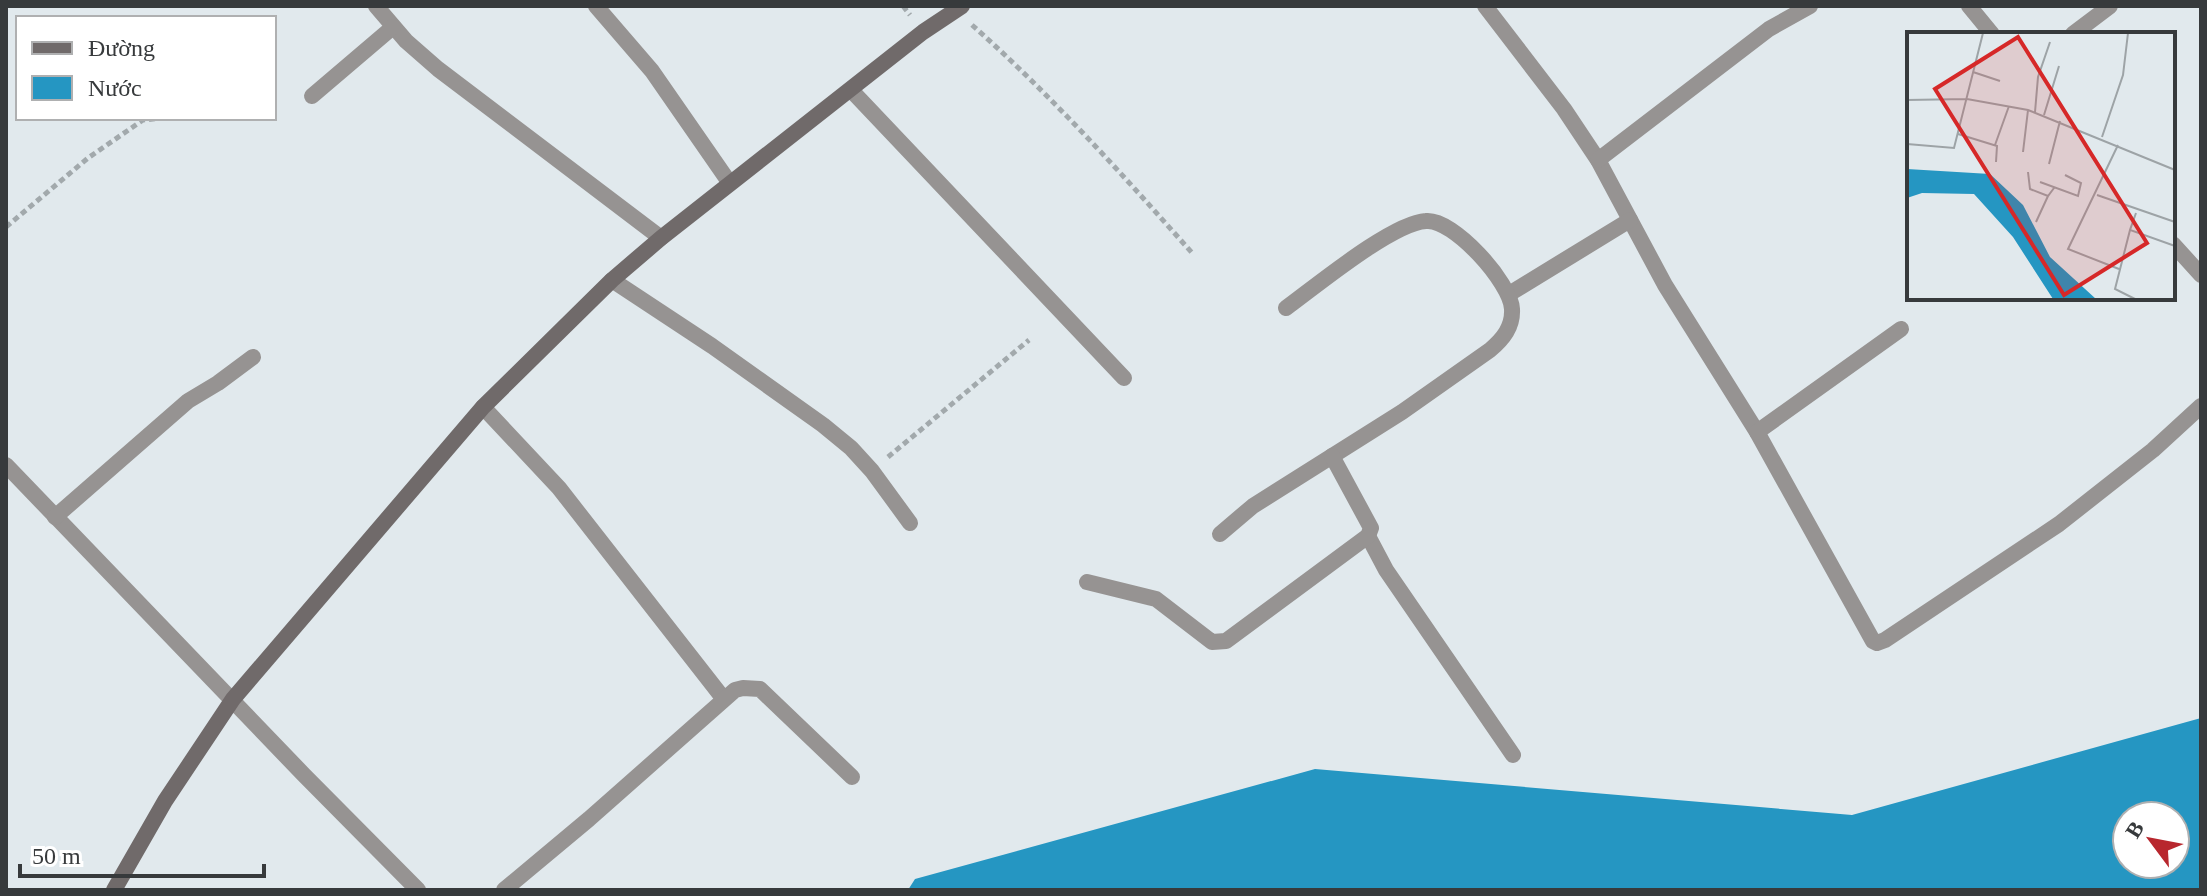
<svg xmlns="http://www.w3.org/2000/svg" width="2207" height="896" font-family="'Times New Roman',serif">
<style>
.water{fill:#2596c2;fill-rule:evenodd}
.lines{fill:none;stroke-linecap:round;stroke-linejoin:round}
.path{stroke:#a2a9ac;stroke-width:5;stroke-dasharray:6 4;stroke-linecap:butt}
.street{stroke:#969392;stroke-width:16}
.secondary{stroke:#706a6a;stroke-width:16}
.inset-road{fill:none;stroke:#9da3a6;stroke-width:2}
.view{fill:#d62828;fill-opacity:0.15;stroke:#d62828;stroke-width:4}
.inset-edge{fill:none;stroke:#373a3c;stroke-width:4}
</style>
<rect width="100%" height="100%" fill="#e1e9ed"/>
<path class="water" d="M2201,718V890H908L915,879L1315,769L1852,815ZM2127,816H2175V864H2127Z"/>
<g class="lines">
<g class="path">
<polyline points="903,6 910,15"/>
<path d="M972,25C1051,95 1123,175 1193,254"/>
<polyline points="6,227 88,158 143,120 163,118"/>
<polyline points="888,457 1029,340"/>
</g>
<g class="street">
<polyline points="376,6 406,41 438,69 661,238"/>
<polyline points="596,6 652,71 729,182"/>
<polyline points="1485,6 1564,109 1598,160 1665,285 1757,432 1873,641 1877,643 1885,640 2059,524 2153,450 2201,406"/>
<polyline points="1969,6 1992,34"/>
<polyline points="2073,34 2110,6"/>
<polyline points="851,90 1124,378"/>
<polyline points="312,96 393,27"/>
<polyline points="1598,160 1769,29 1810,6"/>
<polyline points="2173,244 2201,275"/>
<polyline points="612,280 712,346 823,425 851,448 872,471 910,523"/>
<polyline points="1509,294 1630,220"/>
<polyline points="483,407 559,488 723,698"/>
<polyline points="1757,432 1901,329"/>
<polyline points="6,465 304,775 418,890"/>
<polyline points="55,517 188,401 218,383 253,357"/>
<path d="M1220,534L1253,506L1402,412L1490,350C1503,339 1513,327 1512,309C1511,283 1453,218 1426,221C1392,223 1315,287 1286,308"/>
<polyline points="1368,536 1386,570 1513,755"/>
<polyline points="1087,582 1156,599 1212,642 1226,641 1368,536 1371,528 1332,456"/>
<polyline points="504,890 589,819 735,690 743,688 760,689 852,777"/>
</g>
<polyline class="secondary" points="114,890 165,801 233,699 483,407 612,280 661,238 923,32 962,6"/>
</g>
<g transform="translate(1907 32)">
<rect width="268" height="268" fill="#e1e9ed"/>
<path d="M0,137L83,142L116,173L143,225L189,267H146L106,205L67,162L15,161L0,166Z" fill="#2596c2"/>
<path class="inset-road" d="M66,40L93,49M0,68L60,67L121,78L268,138M128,80L131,45L143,10M137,83L152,34M51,102L90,114L89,130M195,105L216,43L221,1M0,112L47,116L76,1M88,113L102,74M211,113L161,217L212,237M116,120L121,78M142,132L153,89M121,140L123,157L141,164L147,156M133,150L171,164L174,151L158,143M190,163L268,190M229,181L223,198L268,214M129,190L141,164M223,198L208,257L228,267"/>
<path class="view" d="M111,5L240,211L157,263L28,57Z"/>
<rect width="268" height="268" class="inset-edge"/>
</g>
<rect width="2207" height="896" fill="none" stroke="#373a3c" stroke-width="16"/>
<rect x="16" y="16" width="260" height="104" fill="#ffffff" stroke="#afb0b1" stroke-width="2"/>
<rect x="32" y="42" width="40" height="12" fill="#706a6a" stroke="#afb0b1" stroke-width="2"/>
<text x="88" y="56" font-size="24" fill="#373a3c">Đường</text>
<rect x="32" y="76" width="40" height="24" fill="#2596c2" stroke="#afb0b1" stroke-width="2"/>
<text x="88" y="96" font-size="24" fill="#373a3c">Nước</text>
<g transform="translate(2151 840) rotate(302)"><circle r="38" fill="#ffffff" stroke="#afb0b1" stroke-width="2"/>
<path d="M0-6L14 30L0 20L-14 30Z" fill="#b8272e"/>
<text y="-12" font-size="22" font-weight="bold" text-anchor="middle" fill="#373a3c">B</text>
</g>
<path d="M20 864v12h244v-12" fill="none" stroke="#373a3c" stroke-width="4"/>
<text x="32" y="864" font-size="24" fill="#373a3c" stroke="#ffffff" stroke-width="6" paint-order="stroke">50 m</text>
</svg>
